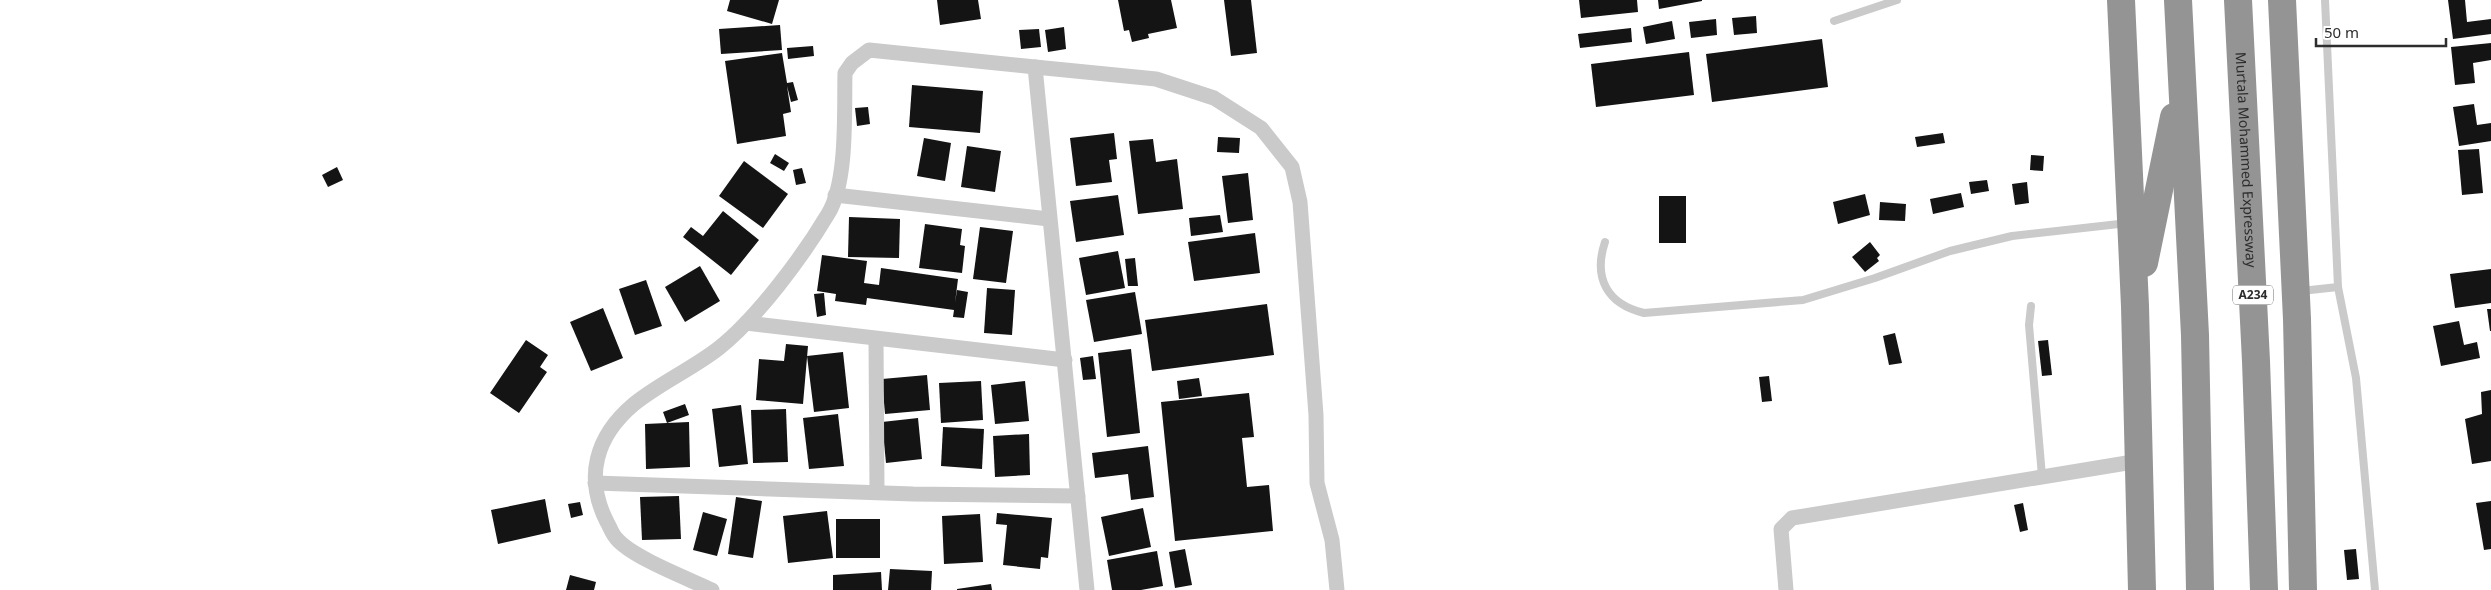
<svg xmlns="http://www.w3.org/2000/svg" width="2491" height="590" font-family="'Noto Sans',sans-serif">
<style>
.building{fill:#141414}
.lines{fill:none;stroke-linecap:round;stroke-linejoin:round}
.lane{stroke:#cacaca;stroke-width:8}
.street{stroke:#cacaca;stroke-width:15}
.highway{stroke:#949494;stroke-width:28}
.labels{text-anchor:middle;stroke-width:5;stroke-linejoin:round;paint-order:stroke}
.shield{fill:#fff;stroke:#6c6c6c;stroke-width:1}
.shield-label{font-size:12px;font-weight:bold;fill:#2d2d2d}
.street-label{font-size:14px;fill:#2d2d2d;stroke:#fff}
</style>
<rect width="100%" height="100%" fill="#fff"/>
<g class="building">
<polygon points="730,0 779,0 772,24 727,11"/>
<polygon points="937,0 978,0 981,19 940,25"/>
<polygon points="1118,0 1171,0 1177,28 1148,34 1149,38 1132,42 1129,30 1124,31"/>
<polygon points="1224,0 1251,0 1257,53 1231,56"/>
<polygon points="1579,0 1637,0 1638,12 1581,18"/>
<polygon points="1658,0 1702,0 1702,1 1659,9"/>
<polygon points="2448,0 2465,0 2467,22 2491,19 2491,34 2453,39"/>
<polygon points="1756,16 1757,33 1734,35 1732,18"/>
<polygon points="1716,19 1717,35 1691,38 1689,22"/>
<polygon points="1672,21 1675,39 1646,44 1643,27"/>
<polygon points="780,25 782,50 721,54 719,29"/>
<polygon points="1064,27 1066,49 1048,52 1045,30"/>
<polygon points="1631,28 1632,42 1580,48 1578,34"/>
<polygon points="1039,29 1041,47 1021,49 1019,30"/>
<polygon points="1822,39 1828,87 1712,102 1706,54"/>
<polygon points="2491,43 2491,60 2473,63 2475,83 2455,85 2451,47"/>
<polygon points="813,46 814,56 788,59 787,48"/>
<polygon points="1689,52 1694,95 1596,107 1591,64"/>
<polygon points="782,53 787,83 793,82 798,100 791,102 787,86 791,112 783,114 786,136 737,144 725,61"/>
<polygon points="912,85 983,91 980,133 909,127"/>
<polygon points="2474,104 2477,125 2491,123 2491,141 2459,146 2453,107"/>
<polygon points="868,107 870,124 857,126 855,108"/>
<polygon points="1114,133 1117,159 1109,160 1112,182 1076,186 1070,138"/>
<polygon points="1943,133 1945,143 1917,147 1915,137"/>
<polygon points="1218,137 1240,138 1239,153 1217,152"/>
<polygon points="924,138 951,143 945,181 917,176"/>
<polygon points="1153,139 1156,162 1177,159 1183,209 1138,214 1129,141"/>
<polygon points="967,146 1001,151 995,192 961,187"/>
<polygon points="2479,149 2483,193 2462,195 2458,150"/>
<polygon points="775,154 789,163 784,171 770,163"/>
<polygon points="2031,155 2044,156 2043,171 2030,170"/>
<polygon points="744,161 788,194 763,228 719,196"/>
<polygon points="337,167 343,180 328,187 322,175"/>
<polygon points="802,168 806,183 796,185 793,170"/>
<polygon points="1248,173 1253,220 1228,223 1222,176"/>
<polygon points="1987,180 1989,191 1971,194 1969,182"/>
<polygon points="2027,182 2029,203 2015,205 2012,184"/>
<polygon points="1961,193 1964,207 1933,214 1930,199"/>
<polygon points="1865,194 1870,215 1838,224 1833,202"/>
<polygon points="1118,195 1124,235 1076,242 1070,201"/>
<rect x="1659" y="196" width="27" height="47"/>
<polygon points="1880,202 1906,204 1905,221 1879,220"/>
<polygon points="723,211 759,240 731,275 683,237 691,227 703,236"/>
<polygon points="1220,215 1223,232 1191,236 1189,218"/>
<polygon points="849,217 900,219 899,258 848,257"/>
<polygon points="925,224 962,229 960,245 965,246 962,273 919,268"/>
<polygon points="980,227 1013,231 1006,283 973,279"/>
<polygon points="1255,233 1260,273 1194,281 1188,242"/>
<polygon points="1870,242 1880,255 1877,258 1879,261 1865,272 1852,257"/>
<polygon points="1118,251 1125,288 1086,295 1079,258"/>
<polygon points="822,255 867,261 864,283 879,285 881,268 958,279 955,303 957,290 968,292 964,318 953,317 954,310 867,298 866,305 835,301 836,294 817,291"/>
<polygon points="1135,258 1138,286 1128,286 1125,259"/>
<polygon points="700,266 720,301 685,322 665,287"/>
<polygon points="2491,269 2491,303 2455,308 2450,274"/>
<polygon points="646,280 662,326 635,335 619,289"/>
<polygon points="987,288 1015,290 1012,335 984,333"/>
<polygon points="1135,292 1142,334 1094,342 1086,300"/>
<polygon points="824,293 826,315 817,317 814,294"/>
<polygon points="1267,304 1274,355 1152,371 1145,320"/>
<polygon points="603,308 623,358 591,371 570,322"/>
<polygon points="2487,309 2491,309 2491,331 2490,331"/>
<polygon points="2459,321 2464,345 2477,342 2480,358 2441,366 2433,326"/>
<polygon points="1895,333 1902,363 1889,365 1883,336"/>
<polygon points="526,340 548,355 540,367 547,372 519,413 490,393"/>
<polygon points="2048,340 2052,375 2042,376 2038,341"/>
<polygon points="786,344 808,346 803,404 756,400 759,359 784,361"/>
<polygon points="1131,349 1140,433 1107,437 1098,353"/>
<polygon points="843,352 849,408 814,412 807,356"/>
<polygon points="1093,356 1096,379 1083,380 1080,358"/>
<polygon points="927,375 930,410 885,414 882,379"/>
<polygon points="1769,376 1772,401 1762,402 1759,377"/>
<polygon points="1199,378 1202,396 1179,399 1177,381"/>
<polygon points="981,381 983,420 941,423 939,383"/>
<polygon points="1025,381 1029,421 995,424 991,385"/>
<polygon points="2491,390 2491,461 2472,464 2465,419 2482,414 2481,392"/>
<polygon points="1249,393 1254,437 1242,438 1247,487 1269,485 1273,531 1175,541 1161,402"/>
<polygon points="685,404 689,415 667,423 663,412"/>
<polygon points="741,405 748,464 719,467 712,409"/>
<polygon points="786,409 788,462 753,463 751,410"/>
<polygon points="838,414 844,466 809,469 803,418"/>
<polygon points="918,418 922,459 886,463 882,422"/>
<polygon points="689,422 690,467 646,469 645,424"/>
<polygon points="943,427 984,429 982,469 941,466"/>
<polygon points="1029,434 1030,475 995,477 993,436"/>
<polygon points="1148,446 1154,497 1131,500 1128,474 1095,478 1092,453"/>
<polygon points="679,496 681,539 642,540 640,497"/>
<polygon points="736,497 762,501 753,558 728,554"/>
<polygon points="545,499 551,532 498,544 491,510"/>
<polygon points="2491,501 2491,549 2484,550 2476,503"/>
<polygon points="580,502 583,515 571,518 568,504"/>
<polygon points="2023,503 2028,530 2020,532 2014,505"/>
<polygon points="1143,508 1151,547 1109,556 1101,517"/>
<polygon points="827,511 833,558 788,563 783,516"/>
<polygon points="703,512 727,519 717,556 693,550"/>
<polygon points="997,513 1052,518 1048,558 1041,557 1040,569 1003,565 1007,525 996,524"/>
<polygon points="980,514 983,562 944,564 942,516"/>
<rect x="836" y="519" width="44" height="39"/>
<polygon points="1185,549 1192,585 1175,588 1169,552"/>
<polygon points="2356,549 2359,579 2347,580 2344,550"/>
<polygon points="1157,551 1163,586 1141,590 1112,590 1107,560"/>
<polygon points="890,569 932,571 931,590 888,590"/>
<polygon points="881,572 882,590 833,590 833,575"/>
<polygon points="570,575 596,582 594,590 566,590"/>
<polygon points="991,584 992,590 957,590 957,589"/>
</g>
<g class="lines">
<g class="lane">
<polyline points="1834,21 1897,0"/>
<path d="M1605,242C1593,278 1607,304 1644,313L1803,300L1875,278L1950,251L2012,236L2128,223"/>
<polyline points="2338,287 2356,378 2375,590"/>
<polyline points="2301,291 2338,287 2325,0"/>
<polyline points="2031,306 2029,325 2042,476"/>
</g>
<g class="street">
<polyline points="1035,67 1156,79 1214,98 1261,128 1292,167 1300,202 1316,415 1317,483 1332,540 1337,590"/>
<polyline points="835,195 1049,219"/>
<polyline points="746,323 1065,360"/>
<polyline points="876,339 877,492"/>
<polyline points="595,483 913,494 1078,496"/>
<path d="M712,590C689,579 631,557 616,538C612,534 610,527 607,522C584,477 596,436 634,404C660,383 692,369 719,348C757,318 803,256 828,214C848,182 844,110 845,73L852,63L869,50L1035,67L1087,590"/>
<polyline points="1786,590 1781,529 1792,518 2139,461"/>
</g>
<g class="highway">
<polyline points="2121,0 2135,306 2142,590"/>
<polyline points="2178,0 2195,335 2200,590"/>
<path id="s1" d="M2238,0L2256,361L2264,590"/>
<polyline points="2282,0 2297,319 2303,590"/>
<polyline points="2144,263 2174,117"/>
</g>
</g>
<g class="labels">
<rect class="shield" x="2233" y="285.5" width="40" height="19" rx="4"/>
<g class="shield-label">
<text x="2253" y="299">A234</text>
</g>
<g class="street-label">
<text dy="5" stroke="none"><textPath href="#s1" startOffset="160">Murtala Mohammed Expressway</textPath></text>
</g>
</g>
<path d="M2316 38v8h130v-8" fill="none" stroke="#2d2d2d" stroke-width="2.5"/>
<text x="2324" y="38" font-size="15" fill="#2d2d2d" stroke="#ffffff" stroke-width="4" paint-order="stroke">50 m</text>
</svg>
